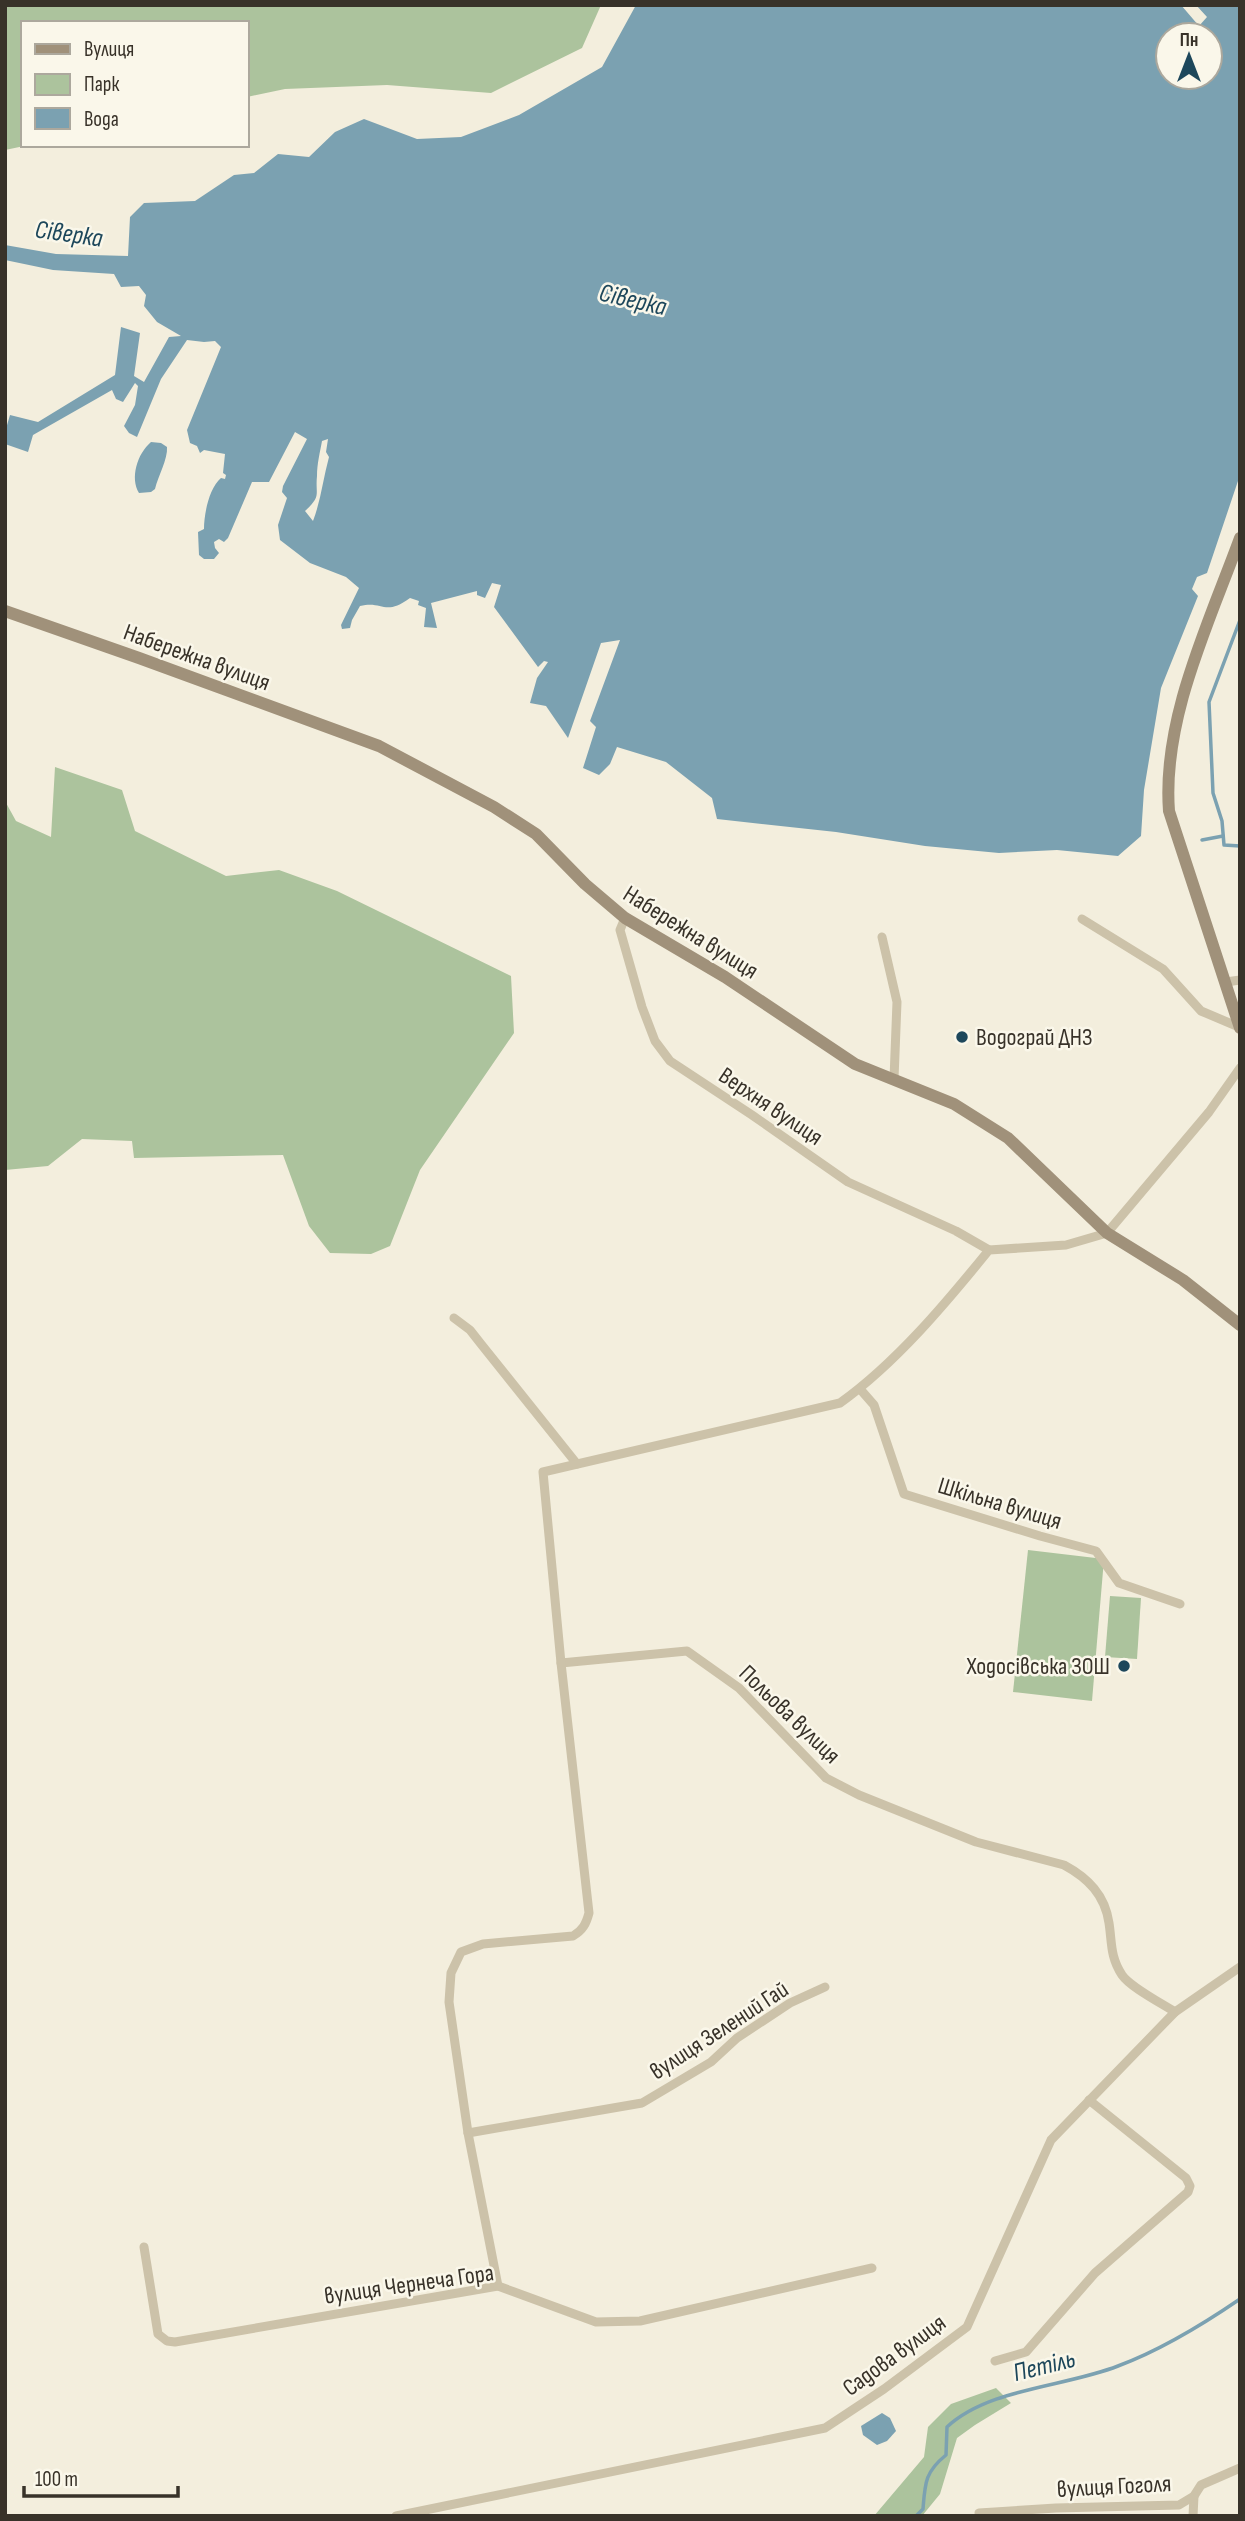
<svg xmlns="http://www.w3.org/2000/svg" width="1245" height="2521" font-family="'Sofia Sans Condensed',sans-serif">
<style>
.green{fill:#acc39d}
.water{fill:#7ba1b1;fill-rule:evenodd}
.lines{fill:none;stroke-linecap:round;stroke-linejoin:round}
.stream{stroke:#7ba1b1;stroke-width:3.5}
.street{stroke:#ccc2a9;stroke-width:9}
.secondary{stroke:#a0917a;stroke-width:12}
.poi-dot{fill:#1d475b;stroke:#faf7ea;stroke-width:2.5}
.labels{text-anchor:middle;stroke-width:5;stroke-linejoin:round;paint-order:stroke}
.street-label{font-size:24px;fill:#383229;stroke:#faf7ea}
.poi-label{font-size:24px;fill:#383229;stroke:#faf7ea;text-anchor:start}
.water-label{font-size:26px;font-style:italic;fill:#1d475b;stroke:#faf7ea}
</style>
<rect width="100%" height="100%" fill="#f3eedd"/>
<g class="green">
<polygon points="5,5 601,5 582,48 491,93 387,85 285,89 247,97 247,23 23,23 23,145 29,145 5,150"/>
<polygon points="55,767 122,790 135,831 226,876 279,870 337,891 511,976 514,1033 420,1170 390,1246 371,1254 330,1253 309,1226 283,1155 134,1158 132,1141 82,1139 48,1166 5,1170 5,801 16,821 51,837"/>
<polygon points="1028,1550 1104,1559 1092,1701 1013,1692"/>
<polygon points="1110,1596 1141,1598 1137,1659 1105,1657"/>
<polygon points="996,2388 1011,2403 975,2425 957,2438 940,2494 922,2516 874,2516 924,2457 928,2427 951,2404"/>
</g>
<g class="water">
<path d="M636,5H1181L1199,26L1207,17L1196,5H1240V475L1207,573L1197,577L1192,589L1198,596L1161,688L1144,790L1141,836L1118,856L1057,850L999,853L925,846L836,832L717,819L712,798L666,762L617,747L610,764L599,775L583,768L596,727L590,721L620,640L601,643L568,738L546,706L530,703L537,678L548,662L544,661L538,667L494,607L501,585L492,583L485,598L477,595V591L431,603L437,628L424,627L426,608L418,605L419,601L410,598C384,617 383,600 360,606L352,620L350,628L342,629L341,625L359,588L346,577L310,563L280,540L278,525L287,498L282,492L283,486L307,439L295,432L269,482H252L228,538L224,542L219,539L214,542L215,548L219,553L214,559H204L199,555L198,532L204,529C204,514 209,488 221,478L225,479L226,475L223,473L225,454L204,450L200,453L197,446L190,443L187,430L221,347L215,341L204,342L187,340L161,379L137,437L129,433L124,426L135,405L138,386L135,383L123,402L116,399L112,390L33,435L28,452L5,444V432L10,415L38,422L115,375L121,327L140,333L134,376L144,382L169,337L181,336L157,322L144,306L146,295L139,286L121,287L114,274L53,270L5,260V245L56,254L128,256L130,217L144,203L195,201L234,175L254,173L278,154L309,157L335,132L364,119L417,139L461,137L519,115L602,67ZM1168,35H1210V77H1168ZM328,439L326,452L329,457C323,479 321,500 313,521L305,511C322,495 315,495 317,476C317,464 320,452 322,441Z"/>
<path d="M151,442L161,443L167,447C168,459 158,476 155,489L151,492L139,493C130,478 137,454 151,442Z"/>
<polygon points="882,2413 890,2418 896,2431 887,2441 877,2445 863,2435 861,2426"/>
</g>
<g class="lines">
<g class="stream">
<polyline points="1240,620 1209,702 1213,793 1222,821 1224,845 1240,846"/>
<polyline points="1202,840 1223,836"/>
<path d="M916,2516L923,2509C925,2483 925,2472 946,2455L947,2427C989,2388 1065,2387 1118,2366C1161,2350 1202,2325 1240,2299"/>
</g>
<g class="street">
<polyline points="625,918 620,930 642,1007 655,1041 670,1061 752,1115 848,1182 956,1231 989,1250"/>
<polyline points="1082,919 1163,969 1201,1011 1239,1027"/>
<polyline points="882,937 897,1002 894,1079"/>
<polyline points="1226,982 1240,980"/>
<polyline points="454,1318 470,1330 481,1344 577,1464"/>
<polyline points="860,1389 874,1405 904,1494 1040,1536 1096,1551 1119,1583 1180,1604"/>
<path d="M1175,2012C1161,2003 1130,1987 1122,1975C1110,1957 1112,1942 1109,1923C1105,1895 1088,1878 1064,1865L976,1842L859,1795L826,1778L739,1688L687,1651L561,1663L543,1472L840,1403C896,1363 946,1303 989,1250L1066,1245L1107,1233L1209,1112L1240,1068"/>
<polyline points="468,2133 642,2103 711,2062 737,2038 790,2003 825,1987"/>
<polyline points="144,2247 158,2334 167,2341 175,2342 498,2286 596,2322 640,2321 872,2268"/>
<path d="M498,2286L468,2133L449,2002L451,1973L461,1952L483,1944L573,1936C583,1930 586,1924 589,1913L561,1663"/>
<polyline points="995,2361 1026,2352 1095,2273 1188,2192 1190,2186 1186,2178 1089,2100"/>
<polyline points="979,2513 1056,2508 1179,2505 1194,2496 1201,2485 1240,2468"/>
<polyline points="396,2516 825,2428 884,2389 967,2327 1051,2140 1175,2012 1240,1967"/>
<polyline points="1193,2516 1194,2496"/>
</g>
<g class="secondary">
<path d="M1240,538C1209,623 1162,719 1169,811L1240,1028"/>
<polyline points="5,611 139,658 379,746 494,807 536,834 585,884 625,918 725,977 855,1064 954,1104 1008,1138 1107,1233 1183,1280 1240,1325"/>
</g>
</g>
<g class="poi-dot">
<circle cx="962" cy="1037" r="7"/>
<circle cx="1124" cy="1666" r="7"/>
</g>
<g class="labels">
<g class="street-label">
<text transform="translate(197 657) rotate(20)" y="8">Набережна вулиця</text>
<text transform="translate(691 932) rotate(32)" y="8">Набережна вулиця</text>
<text transform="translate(771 1106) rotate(34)" y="8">Верхня вулиця</text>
<text transform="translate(1000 1503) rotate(17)" y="8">Шкільна вулиця</text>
<text transform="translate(790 1714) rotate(44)" y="8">Польова вулиця</text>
<text transform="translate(719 2030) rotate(-33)" y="8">вулиця Зелений Гай</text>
<text transform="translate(409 2284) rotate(-8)" y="8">вулиця Чернеча Гора</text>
<text transform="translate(894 2355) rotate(-36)" y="8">Садова вулиця</text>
<text transform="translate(1114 2486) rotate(-3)" y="8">вулиця Гоголя</text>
</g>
<g class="poi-label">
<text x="976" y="1045">Водограй ДНЗ</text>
<text x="1110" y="1674" text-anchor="end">Ходосівська ЗОШ</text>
</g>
<g class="water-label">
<text transform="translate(69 233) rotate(8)" y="9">Сіверка</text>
<text transform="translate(633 299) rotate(13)" y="9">Сіверка</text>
<text transform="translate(1044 2365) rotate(-14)" y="9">Петіль</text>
</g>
</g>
<rect width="1245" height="2521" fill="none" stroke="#383229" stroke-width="14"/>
<rect x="21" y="21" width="228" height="126" fill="#faf7ea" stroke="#aca89d" stroke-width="2"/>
<rect x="35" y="44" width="35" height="10" fill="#a0917a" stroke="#aca89d" stroke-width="2"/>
<text x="84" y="56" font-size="21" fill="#383229">Вулиця</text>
<rect x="35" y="74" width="35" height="21" fill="#acc39d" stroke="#aca89d" stroke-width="2"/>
<text x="84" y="91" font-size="21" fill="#383229">Парк</text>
<rect x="35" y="108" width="35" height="21" fill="#7ba1b1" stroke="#aca89d" stroke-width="2"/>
<text x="84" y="126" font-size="21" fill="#383229">Вода</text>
<g transform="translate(1189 56)"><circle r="33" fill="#faf7ea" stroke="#aca89d" stroke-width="2"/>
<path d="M0-5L12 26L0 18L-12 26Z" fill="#1d475b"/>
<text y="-10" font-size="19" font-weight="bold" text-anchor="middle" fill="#383229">Пн</text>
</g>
<path d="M24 2486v10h154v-10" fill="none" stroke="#383229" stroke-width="3.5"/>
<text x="35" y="2486" font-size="21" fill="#383229" stroke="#faf7ea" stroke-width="5" paint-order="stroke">100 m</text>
</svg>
